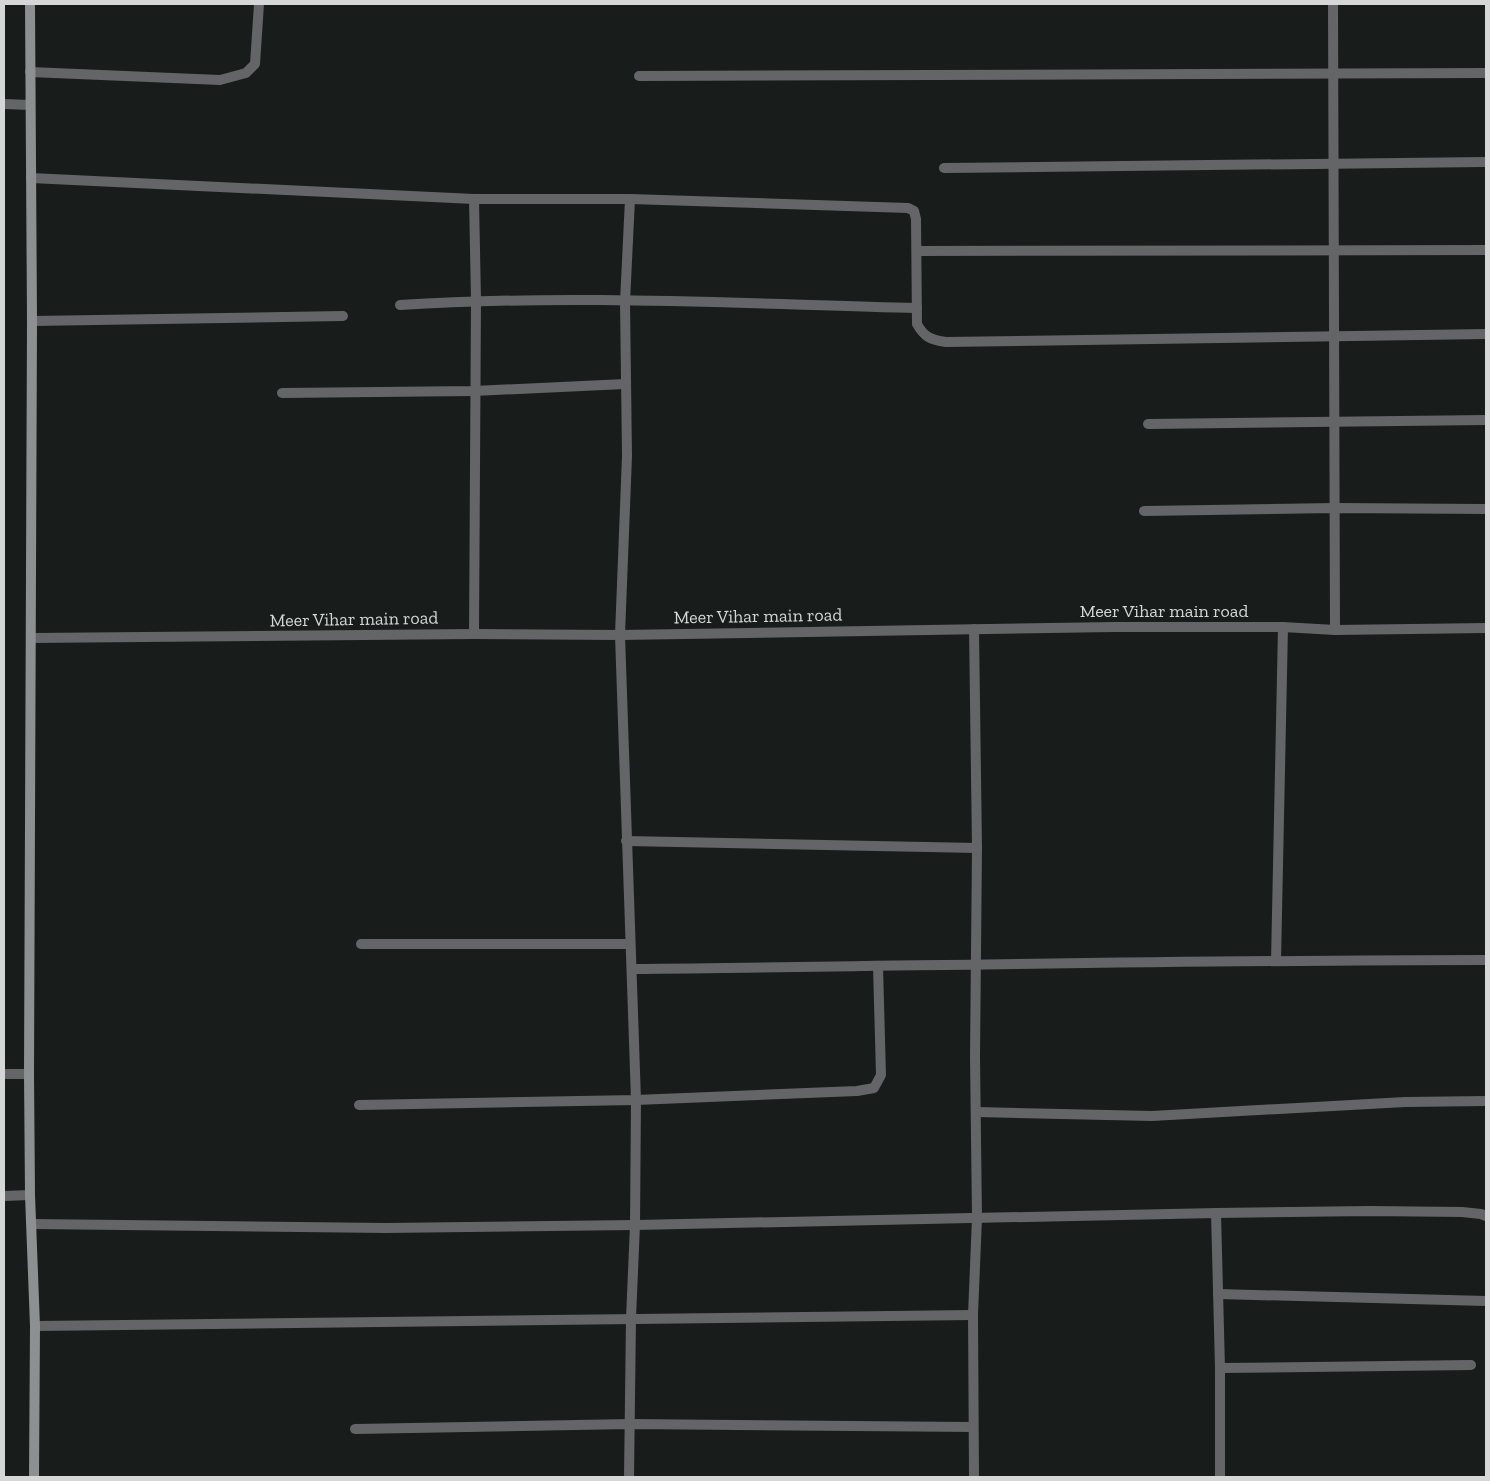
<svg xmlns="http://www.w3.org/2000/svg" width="1490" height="1481" font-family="'Zilla Slab',serif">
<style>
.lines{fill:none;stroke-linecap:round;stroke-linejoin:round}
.service{stroke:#636566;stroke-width:10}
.minor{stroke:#636566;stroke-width:10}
.secondary{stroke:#8d9091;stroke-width:10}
.labels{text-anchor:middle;stroke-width:5;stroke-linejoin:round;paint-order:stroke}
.street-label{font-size:18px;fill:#d4d7d6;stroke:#181c1b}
</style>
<rect width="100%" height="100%" fill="#181c1b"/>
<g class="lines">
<polyline class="service" points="361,944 630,944"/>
<g class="minor">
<polyline points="1333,4 1335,630"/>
<polyline points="30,72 220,80 246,73 255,64 259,4"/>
<polyline points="639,76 1486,73"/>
<polyline points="4,104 30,105"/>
<polyline points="944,168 1486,162"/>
<path d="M31,178L474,199H630L908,208L914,211L916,219L917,324C924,337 931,340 946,342L1486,334"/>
<polyline points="917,251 1486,250"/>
<path d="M400,305C572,294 745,304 917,308"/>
<polyline points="32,321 343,316"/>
<polyline points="282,393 474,391 625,384"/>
<polyline points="1148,424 1486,420"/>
<polyline points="1144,511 1335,508 1486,509"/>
<polyline points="474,634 476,300 474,199"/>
<polyline points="31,638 474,634 620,635 1114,627 1283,627 1335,630 1486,628"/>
<polyline points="626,841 977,848"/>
<polyline points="1276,961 1283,627"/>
<path d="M632,969C917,966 1202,960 1486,960"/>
<polyline points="4,1074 29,1074"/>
<polyline points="359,1105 636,1100 857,1091 874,1088 881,1075 878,966"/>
<polyline points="976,1112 1152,1116 1405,1102 1486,1101"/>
<polyline points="4,1196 30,1195"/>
<polyline points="1216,1213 1220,1368 1220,1477"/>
<polyline points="32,1224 386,1228 635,1225 1216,1213 1370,1211 1462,1212 1481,1214 1486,1216"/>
<polyline points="1218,1294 1486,1301"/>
<polyline points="35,1326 973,1315"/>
<polyline points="1220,1368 1471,1365"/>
<polyline points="355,1429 630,1424 973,1427"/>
<polyline points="629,1477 631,1318 635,1225 636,1100 620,635 627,456 625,302 630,199"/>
<polyline points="974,1477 973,1315 977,1218 975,1057 977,848 974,629"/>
</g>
<polyline class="secondary" points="30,4 32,321 29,1074 30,1195 35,1326 34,1477"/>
</g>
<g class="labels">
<g class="street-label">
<text x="1164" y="617">Meer Vihar main road</text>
<text transform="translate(758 616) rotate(-1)" y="6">Meer Vihar main road</text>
<text transform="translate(354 619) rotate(-1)" y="6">Meer Vihar main road</text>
</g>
</g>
<rect width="1490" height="1481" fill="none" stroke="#d4d7d6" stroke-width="10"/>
</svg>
